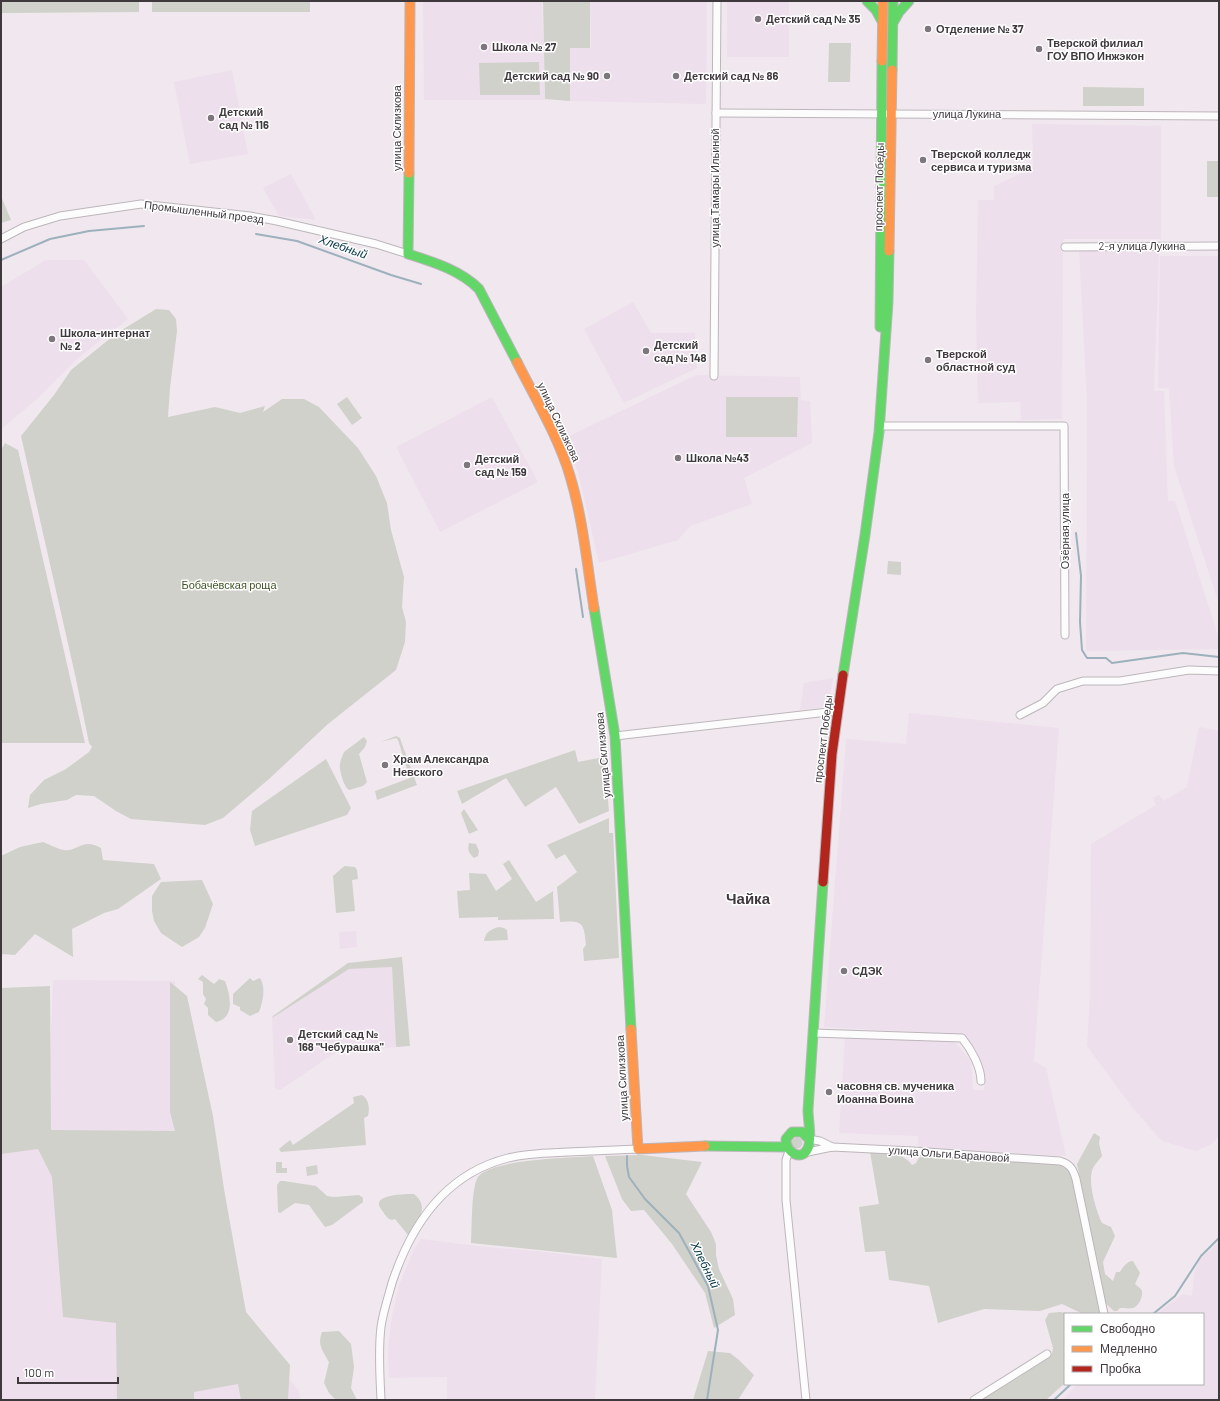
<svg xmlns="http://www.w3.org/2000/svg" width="1220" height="1401" font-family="Barlow,sans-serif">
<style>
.built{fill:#eedfec}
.green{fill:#d0d1ca}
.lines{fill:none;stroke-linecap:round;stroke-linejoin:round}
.stream{stroke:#9db1bd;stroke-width:2}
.street-casing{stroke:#bcb6bb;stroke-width:9}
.fast-casing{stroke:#bcb6bb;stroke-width:11}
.slow-casing{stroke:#bcb6bb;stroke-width:11}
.jam-casing{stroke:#bcb6bb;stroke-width:11}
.street{stroke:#fdfcfc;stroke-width:7}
.fast{stroke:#63d668;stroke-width:9}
.slow{stroke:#ff974d;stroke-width:9}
.jam{stroke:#b3261e;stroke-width:9}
.poi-dot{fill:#7d767c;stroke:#fff;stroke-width:1.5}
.labels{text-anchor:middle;stroke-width:3;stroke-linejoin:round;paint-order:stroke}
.poi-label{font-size:11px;font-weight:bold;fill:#3f393e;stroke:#fff;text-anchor:start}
.street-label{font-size:11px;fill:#3f393e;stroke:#fff}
.park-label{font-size:11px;fill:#425529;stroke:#fff}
.water-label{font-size:12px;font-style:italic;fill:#013444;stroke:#fff}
.district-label{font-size:15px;font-weight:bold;fill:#3f393e;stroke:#fff}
</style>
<rect width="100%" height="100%" fill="#f0e8ee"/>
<g class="built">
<polygon points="423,1 542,1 545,100 424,100"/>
<polygon points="590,1 707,1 706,104 570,101 570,48 591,48"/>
<rect x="727" y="1" width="62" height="56"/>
<polygon points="232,70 248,154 190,164 174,82"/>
<polygon points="1032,124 1161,126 1161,239 1063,239 1062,419 1021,420 1020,402 978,403 976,317 978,200 994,200 994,186 1033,168"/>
<polygon points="291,174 316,220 279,216 263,188"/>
<polygon points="1079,249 1159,251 1154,391 1164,391 1168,501 1175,501 1219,639 1219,649 1086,651 1087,400"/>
<polygon points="1160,256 1219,256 1219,604 1174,466 1169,388 1158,388"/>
<polygon points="46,260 84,260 128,319 78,358 38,398 1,429 1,287"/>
<polygon points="633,302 651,333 695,333 697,368 624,403 584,329"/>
<polygon points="696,375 800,377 801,400 810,401 812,443 744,478 752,504 690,526 678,540 599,563 578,472 563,439"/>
<polygon points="492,397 538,482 440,532 396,447"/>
<polygon points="833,678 828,706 800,710 804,683"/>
<polygon points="909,713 1059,728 1034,1060 1030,1062 1034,1061 1046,1068 1066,1156 918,1148 918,1136 839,1133 845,1038 954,1041 971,1061 973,1090 984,1090 984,1075 965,1035 824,1027 846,739 906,744"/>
<polygon points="1199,727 1219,731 1219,1135 1212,1144 1196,1151 1162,1141 1132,1107 1087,1046 1090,995 1091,844 1156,805 1153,798 1159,795 1164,801 1187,787"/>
<polygon points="356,931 357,947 340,949 339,932"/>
<polygon points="392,967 396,1047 336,1052 280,1090 277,1090 275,1087 272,1018 349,969"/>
<polygon points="53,980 175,981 180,1133 233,1311 299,1391 300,1400 1,1400 1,1135 47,1135"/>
<polygon points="421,1239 486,1247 537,1251 602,1259 595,1400 447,1400 447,1377 389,1378 388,1348 392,1316 399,1286 413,1251"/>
<polygon points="1219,1242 1219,1400 1062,1400 1078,1384 1203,1384 1203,1314 1156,1314 1183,1294 1192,1296 1194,1273 1200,1259"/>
</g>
<g class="green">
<polygon points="1,1 139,1 139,12 1,13"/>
<rect x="152" y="1" width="158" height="11"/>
<polygon points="543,1 590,1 590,48 570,48 570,101 545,99"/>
<polygon points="829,43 851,43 850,82 828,82"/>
<polygon points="539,62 540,95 480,95 479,63"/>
<polygon points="1083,87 1144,88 1144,106 1083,106"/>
<rect x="1207" y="161" width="12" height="36"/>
<polygon points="1,196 11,220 1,223"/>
<polygon points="156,309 169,310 176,319 177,331 170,388 168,417 215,407 240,413 265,406 263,412 282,399 304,399 319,407 358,448 376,476 387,503 391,530 404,577 402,607 406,622 405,642 396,670 328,724 269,779 223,818 205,825 131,819 116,811 94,796 76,795 67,800 41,804 28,808 30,795 44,780 66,769 89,752 92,747 89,743 76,679 21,436 54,395 71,370 117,333"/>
<polygon points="347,397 362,418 352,425 337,404"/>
<polygon points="726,397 798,397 797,437 726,437"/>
<polygon points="5,443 18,450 85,743 1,743 1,450"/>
<polygon points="888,561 901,562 901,575 887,574"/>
<polygon points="396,736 400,738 402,744 417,785 377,800 375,791 410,778 398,740 396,738 381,742"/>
<path d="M364,737L367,741L365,747L359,754L367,782L363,786L349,790C344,787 341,775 340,769C339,763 342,757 344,752Z"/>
<polygon points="575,750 578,762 604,757 609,811 579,824 556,787 525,807 506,778 462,804 457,791"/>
<polygon points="326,759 351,808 347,815 255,846 250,830 252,811"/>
<polygon points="464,809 478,830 469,834 461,813"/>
<path d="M609,818V833H613L619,958L584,961L583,949L586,945C584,923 583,920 560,922L557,887L577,872L565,854L556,859L547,845Z"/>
<path d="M43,842C49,844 57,849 64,850C77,852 83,837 101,848L103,860L154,864L161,879L118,909L104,913L72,929L73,957L35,934L15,955L1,954V856L20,847Z"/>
<path d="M469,843L476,844L479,851L478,856L474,858C469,853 467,850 469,843Z"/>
<polygon points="509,860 536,902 553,891 554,919 498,920 498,917 459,918 457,891 470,890 469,873 486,874 496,891 512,879 503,864"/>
<polygon points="345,866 355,867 357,870 358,879 352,880 355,911 336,913 333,876 342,868"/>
<polygon points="202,880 213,904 205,928 199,937 182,947 161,933 154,921 152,911 152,896 161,882"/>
<path d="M499,927L504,928L507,930L508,940L484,941C485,933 490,929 499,927Z"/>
<polygon points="402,957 410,1046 396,1047 392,967 349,969 272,1018 273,1016 348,963"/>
<path d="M202,975L214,984L219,979L225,981C230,994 236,1018 216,1022L208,1015V1008L204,1004L206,999L203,994V982L198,979Z"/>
<path d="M250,978L253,981L260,978C266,987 263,1002 259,1012L250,1016L240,1010V1007L233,1004V994Z"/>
<polygon points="170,982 187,996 213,1116 224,1189 246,1312 290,1365 288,1400 241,1400 238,1384 194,1392 194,1400 117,1400 116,1323 63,1317 52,1177 38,1149 1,1154 1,988 50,986 51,1130 175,1131 170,1112"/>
<path d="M362,1095C369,1099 370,1109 368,1116L364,1118L366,1145L281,1152L279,1149L290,1140L293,1145L354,1103L353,1097Z"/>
<path d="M1094,1133L1100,1137L1099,1143L1102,1156C1099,1160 1095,1164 1093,1168C1087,1181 1096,1211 1102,1223L1111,1227L1115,1236L1103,1262L1105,1274L1113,1281L1116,1272H1120C1123,1267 1127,1261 1133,1261L1140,1273L1135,1284C1137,1286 1141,1288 1142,1291C1143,1297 1139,1306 1133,1308C1130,1309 1124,1308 1120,1308L1117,1311H1114L1105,1303L1077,1164Z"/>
<circle cx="797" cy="1143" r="5.5"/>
<path d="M870,1152C883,1153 905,1153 912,1165L916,1163L919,1157L942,1155L1046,1163L1063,1166L1067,1169L1073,1176L1101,1314H1083L1062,1304L1040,1311L984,1309L938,1323L929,1286L889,1280L885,1251L865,1252L859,1207L879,1204Z"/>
<polygon points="642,1155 702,1162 686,1194 711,1232 716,1244 716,1255 719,1269 733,1299 735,1315 714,1328 705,1293 672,1244 644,1210 631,1211 622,1199 605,1156"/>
<path d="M593,1156L612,1210L617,1258L471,1243C472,1230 471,1187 478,1177C491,1159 570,1158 593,1156Z"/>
<polygon points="276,1162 282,1162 282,1168 287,1168 287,1173 276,1173"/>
<polygon points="317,1165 318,1174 307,1176 306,1167"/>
<polygon points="280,1181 284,1181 316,1186 327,1196 334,1197 359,1195 363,1198 363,1202 332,1225 325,1227 309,1205 295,1203 280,1213 278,1212 277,1185"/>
<path d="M414,1194C431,1208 417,1221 408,1235L395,1219L392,1220C387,1219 384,1213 381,1209C370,1194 406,1194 414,1194Z"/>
<polygon points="1060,1312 1072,1314 1065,1314 1065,1383 1046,1400 980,1400 1052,1354 1053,1348 1045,1320 1049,1313"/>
<path d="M339,1331L351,1344L354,1367L351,1388L357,1400H336L329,1393L324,1383L329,1362C323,1351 317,1345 322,1332Z"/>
<polygon points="708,1351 730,1353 739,1360 754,1375 738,1400 693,1400"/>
</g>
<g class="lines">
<g class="stream">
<polyline points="256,234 297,241 391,275 421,284"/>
<polyline points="1,260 50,239 89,231 144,226"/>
<polyline points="1076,533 1081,576 1080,622 1082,650 1087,658 1106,658 1112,663 1183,653 1219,657"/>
<polyline points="576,569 583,617"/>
<polyline points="627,1156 627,1166 629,1177 645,1199 679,1233 708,1286 718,1330 707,1400"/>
<polyline points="1153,1314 1175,1296 1201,1256 1219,1238"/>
<polyline points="1054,1400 1071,1384"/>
</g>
<g class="street-casing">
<g id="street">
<polyline points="716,113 1219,116"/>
<polyline points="1,239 24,227 60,216 141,204 250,216 277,221 376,244 408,254"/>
<polyline points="1065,247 1219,246"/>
<polyline points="714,376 717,1"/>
<polyline points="880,426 1064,426 1065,635"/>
<polyline points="1020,715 1043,703 1057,689 1083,681 1120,681 1189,670 1219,671"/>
<polyline points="615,736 837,711"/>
<path d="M813,1033L962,1038C971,1049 981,1067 981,1081"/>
<polyline points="808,1139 820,1141 832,1147"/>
<polyline points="789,1151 786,1160 786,1200 806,1400"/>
<path d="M803,1153L832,1147L913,1151L1060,1161C1070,1164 1073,1169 1076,1179L1104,1314"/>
<path d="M381,1400C380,1376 378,1351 381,1327C383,1312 388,1298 392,1283C411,1225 445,1174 508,1158C528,1153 548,1153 568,1152C591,1151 615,1150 638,1149"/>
<polyline points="974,1400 1047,1354"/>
</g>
</g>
<g class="fast-casing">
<g id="fast">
<polyline points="867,1 876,10 882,21"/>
<polyline points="894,21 899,12 909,1"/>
<polyline points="892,70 893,1"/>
<path d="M409,173L408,254C433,262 460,270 479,289L517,362"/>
<polyline points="880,327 882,61"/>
<polyline points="594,608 615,736 631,1029"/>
<polyline points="843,675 865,535 879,432 888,302 889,251"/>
<path d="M808,1138L802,1132H792L786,1139C786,1153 802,1162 808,1148C812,1140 808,1119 808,1110L823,882"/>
<polyline points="705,1146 786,1147"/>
</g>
</g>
<g class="slow-casing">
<g id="slow">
<polyline points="882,61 883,1"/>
<polyline points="409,173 410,1"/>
<polyline points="889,251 892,70"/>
<path d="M517,362C535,398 559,438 570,476C583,519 587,564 594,608"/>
<polyline points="631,1029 638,1149 705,1146"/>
</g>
</g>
<g class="jam-casing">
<polyline id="jam" points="823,882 832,754 843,675"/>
</g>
<use href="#street" class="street"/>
<use href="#fast" class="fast"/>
<use href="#slow" class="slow"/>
<use href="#jam" class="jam"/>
</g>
<g class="poi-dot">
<circle cx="758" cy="19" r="4"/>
<circle cx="928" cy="29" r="4"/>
<circle cx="484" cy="47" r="4"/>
<circle cx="1039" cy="49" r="4"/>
<circle cx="607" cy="76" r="4"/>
<circle cx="676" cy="76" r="4"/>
<circle cx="211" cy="118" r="4"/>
<circle cx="923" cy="160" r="4"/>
<circle cx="52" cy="339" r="4"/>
<circle cx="646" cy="351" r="4"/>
<circle cx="928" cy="360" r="4"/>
<circle cx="678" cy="458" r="4"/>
<circle cx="467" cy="465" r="4"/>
<circle cx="385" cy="765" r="4"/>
<circle cx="844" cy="971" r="4"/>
<circle cx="290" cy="1040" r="4"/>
<circle cx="829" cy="1092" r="4"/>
</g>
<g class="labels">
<g class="poi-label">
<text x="766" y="23">Детский сад № 35</text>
<text x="936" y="33">Отделение № 37</text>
<text x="1047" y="47">Тверской филиал<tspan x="1047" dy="13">ГОУ ВПО Инжэкон</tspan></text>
<text x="492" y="51">Школа № 27</text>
<text x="599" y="80" text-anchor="end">Детский сад № 90</text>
<text x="684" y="80">Детский сад № 86</text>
<text x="219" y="116">Детский<tspan x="219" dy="13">сад № 116</tspan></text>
<text x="931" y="158">Тверской колледж<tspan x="931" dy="13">сервиса и туризма</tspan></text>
<text x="60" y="337">Школа-интернат<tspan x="60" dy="13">№ 2</tspan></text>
<text x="654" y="349">Детский<tspan x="654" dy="13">сад № 148</tspan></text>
<text x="936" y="358">Тверской<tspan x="936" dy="13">областной суд</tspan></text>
<text x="686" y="462">Школа №43</text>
<text x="475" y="463">Детский<tspan x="475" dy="13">сад № 159</tspan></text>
<text x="393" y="763">Храм Александра<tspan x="393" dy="13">Невского</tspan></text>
<text x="852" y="975">СДЭК</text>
<text x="298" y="1038">Детский сад №<tspan x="298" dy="13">168 "Чебурашка"</tspan></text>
<text x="837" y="1090">часовня св. мученика<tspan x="837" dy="13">Иоанна Воина</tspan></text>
</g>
<g class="street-label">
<text x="967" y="118">улица Лукина</text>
<text transform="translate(397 128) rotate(-90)" y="4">улица Склизкова</text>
<text transform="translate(879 187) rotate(-89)" y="4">проспект Победы</text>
<text transform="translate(715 188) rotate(-90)" y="4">улица Тамары Ильиной</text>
<text transform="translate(204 212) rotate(7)" y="4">Промышленный проезд</text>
<text x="1142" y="250">2-я улица Лукина</text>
<text transform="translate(559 422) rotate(65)" y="4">улица Склизкова</text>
<text transform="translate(1065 531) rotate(-90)" y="4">Озёрная улица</text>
<text transform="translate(823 739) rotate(-83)" y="4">проспект Победы</text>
<text transform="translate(603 755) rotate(-95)" y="4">улица Склизкова</text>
<text transform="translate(622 1078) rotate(-93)" y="4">улица Склизкова</text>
<text transform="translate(949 1154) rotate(4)" y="4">улица Ольги Барановой</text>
</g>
<g class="park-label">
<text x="229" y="589">Бобачёвская роща</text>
</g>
<g class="water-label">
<text transform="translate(343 247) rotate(19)" y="4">Хлебный</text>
<text transform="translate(705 1265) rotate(64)" y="4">Хлебный</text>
</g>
<g class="district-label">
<text x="748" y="904">Чайка</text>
</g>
</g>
<rect width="1220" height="1401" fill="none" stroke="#3f393e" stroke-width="4"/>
<rect x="1064" y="1313" width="140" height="72" fill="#ffffff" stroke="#b2b0b2"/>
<rect x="1072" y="1326" width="20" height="6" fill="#63d668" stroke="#b2b0b2"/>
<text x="1100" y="1333" font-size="12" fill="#3f393e">Свободно</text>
<rect x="1072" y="1346" width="20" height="6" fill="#ff974d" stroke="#b2b0b2"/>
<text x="1100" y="1353" font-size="12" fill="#3f393e">Медленно</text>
<rect x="1072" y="1366" width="20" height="6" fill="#b3261e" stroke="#b2b0b2"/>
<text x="1100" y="1373" font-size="12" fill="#3f393e">Пробка</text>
<path d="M18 1377v6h100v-6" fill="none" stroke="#3f393e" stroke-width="2"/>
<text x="24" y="1377" font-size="12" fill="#3f393e" stroke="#ffffff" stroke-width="3" paint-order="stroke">100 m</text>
</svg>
